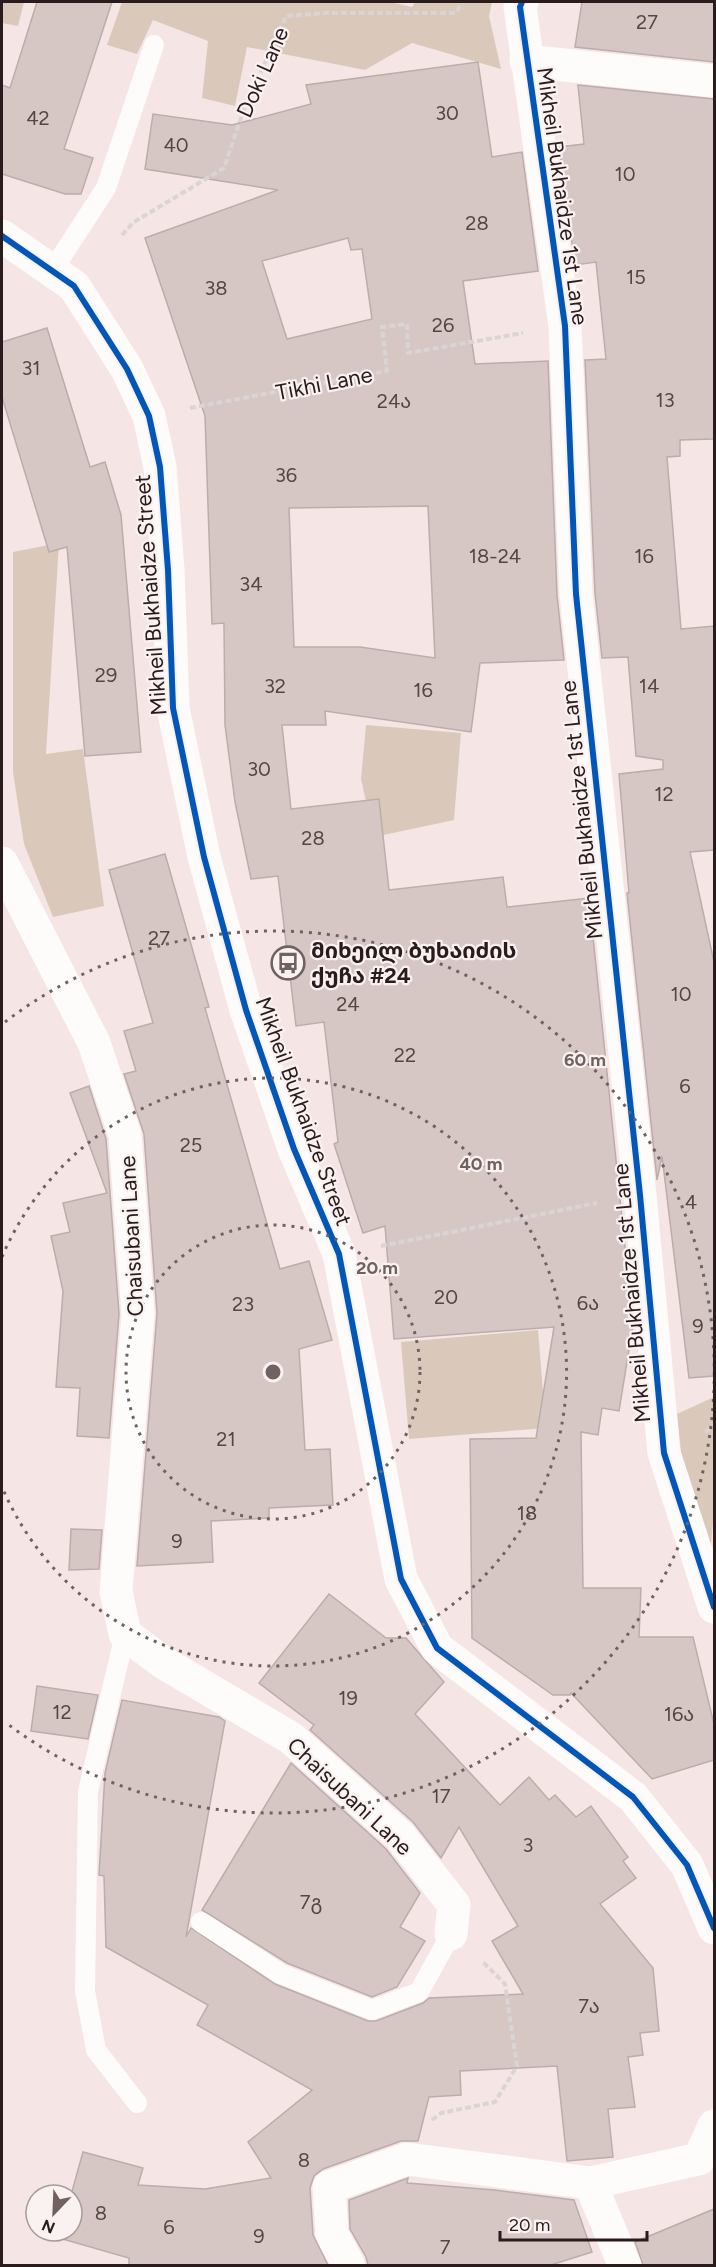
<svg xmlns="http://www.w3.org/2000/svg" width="716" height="2267" font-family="Figtree,'Noto Sans Georgian',sans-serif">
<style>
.green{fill:#dac9ba}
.building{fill:#d6c7c4;stroke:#bbadaa;stroke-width:1.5;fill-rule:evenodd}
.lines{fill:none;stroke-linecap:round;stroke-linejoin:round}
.path{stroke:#dad4d5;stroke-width:4;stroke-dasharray:6 3;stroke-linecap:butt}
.lane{stroke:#fefbfb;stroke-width:20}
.street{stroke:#fefbfb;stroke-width:33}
.secondary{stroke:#fefbfb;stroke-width:33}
.cycleway-casing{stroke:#faf1f1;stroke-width:10}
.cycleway{stroke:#0057b8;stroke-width:6}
.ring{fill:none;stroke:#716262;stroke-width:3;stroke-dasharray:3 6}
.labels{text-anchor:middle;stroke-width:4.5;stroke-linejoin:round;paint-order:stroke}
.number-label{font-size:20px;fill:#554646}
.street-label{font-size:22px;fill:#2a1b1c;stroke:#faf1f1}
.poi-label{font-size:22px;font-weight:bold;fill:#2a1b1c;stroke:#faf1f1;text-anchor:start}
.centre{fill:#716262;stroke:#faf1f1;stroke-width:3}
.ring-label{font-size:18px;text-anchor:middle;font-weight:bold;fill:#716262;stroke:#faf1f1;stroke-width:4.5;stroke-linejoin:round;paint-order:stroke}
</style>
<rect width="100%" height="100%" fill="#f6e5e5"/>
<g class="green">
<polygon points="2,2 24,2 18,26 2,23"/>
<polygon points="122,2 390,2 412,7 415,2 492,2 489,16 501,69 412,43 365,70 247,47 235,106 202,98 208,41 153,20 137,54 107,45"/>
<polygon points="59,543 46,754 83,749 104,906 53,917 24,844 13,772 13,552"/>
<polygon points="366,725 461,733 454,820 374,837 361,779"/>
<polygon points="538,1330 546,1428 409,1439 401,1342"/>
<polygon points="714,1397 714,1510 709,1565 683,1471 677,1414"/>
</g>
<g class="building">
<polygon points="37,2 112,2 64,149 93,158 81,194 65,194 2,174 2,85 10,88"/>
<polygon points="582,2 714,2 714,62 575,47"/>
<path d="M478,62L492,157L522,152L538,271L463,281L475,364L548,361L557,595L564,660L480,663L471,732L325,711L326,725H282L291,809L379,799L389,890L503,877L507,907L589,898L633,1325L619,1411L602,1408L598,1435L581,1432L583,1588H641L639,1637H693L714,1724V1760L652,1779L571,1693L570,1695H553L472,1638L470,1439L536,1438L554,1327L394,1339L385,1226L363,1233L334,1144L338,1142L324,1022L296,1026L278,876L251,879L235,802L225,725L224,623L212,624L205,416L145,238L278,190L145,169L153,114L232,125L311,104L306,85ZM348,238L351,250L362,249L372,319L287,339L262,261ZM428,506L435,658L360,647H294L289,508Z"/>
<polygon points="578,85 714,99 714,439 680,440 680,456 667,457 681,629 714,626 714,850 690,852 714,962 714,1376 689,1378 662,1156 657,1180 627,893 629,893 619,774 663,769 663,760 636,756 628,657 602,658 595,593 585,360 606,359 596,262 575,265 559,147 584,144"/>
<polygon points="47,328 90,467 105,462 121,515 141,752 85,756 67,547 49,552 2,397 2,342"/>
<polygon points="165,854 209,1007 205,1008 280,1269 309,1261 332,1340 299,1349 305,1450 330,1449 333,1505 269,1508 269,1518 211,1521 213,1562 137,1566 157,1313 144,1134 124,1074 136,1071 124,1031 153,1023 109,870"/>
<polygon points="89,1086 106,1139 119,1314 109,1438 77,1436 80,1388 56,1387 63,1291 51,1236 70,1232 63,1203 107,1193 70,1093"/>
<polygon points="71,1529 102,1530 99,1569 69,1570"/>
<polygon points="329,1594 386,1638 406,1638 444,1682 415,1714 500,1805 529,1777 549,1800 555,1795 576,1817 591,1806 628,1857 623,1861 636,1878 600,1904 653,1968 659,2031 640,2033 643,2055 628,2057 635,2107 608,2109 613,2157 567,2161 557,2066 460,2071 461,2095 429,2097 418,2141 401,2141 323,2169 314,2176 310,2188 313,2235 328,2265 129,2265 129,2258 59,2238 61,2231 72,2231 71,2195 83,2152 143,2168 138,2185 205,2189 271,2178 248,2142 312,2090 197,2025 208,2005 106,1947 104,1876 99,1875 105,1773 122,1700 219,1717 225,1721 186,1937 191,1928 275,1984 368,2021 376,2021 423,2003 429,1998 523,1994 492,1941 518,1926 459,1827 441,1858 413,1822 310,1730 314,1725 259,1683"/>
<polygon points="37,1686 98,1695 88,1739 31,1731"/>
<polygon points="291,1763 386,1849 420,1893 400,1927 425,1941 397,1987 372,1997 287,1963 202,1910"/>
<polygon points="408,2178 407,2183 495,2190 574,2200 592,2252 551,2265 368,2265 366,2257 350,2229 349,2200"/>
<polygon points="714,2209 714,2265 643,2265 635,2242"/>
</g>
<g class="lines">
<g class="path">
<polyline points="122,235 134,222 224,168 243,112 286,16 327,13 456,13 462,2"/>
<polyline points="190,408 387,371 382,327 407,324 408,353 523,333"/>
<polyline points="381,1246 597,1203"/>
<polyline points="705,1432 714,1426"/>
<polyline points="432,2120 441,2113 495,2102 517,2066 505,1984 482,1961"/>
</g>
<g class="lane">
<polyline points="52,271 106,188 154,45"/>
<polyline points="125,1634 88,1791 85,1991 96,2050 137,2103"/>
<polyline points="201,1922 281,1974 372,2010 419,1992 451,1934"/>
</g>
<g class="street">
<polyline points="522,2 520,7 565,326 576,594 640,1195 664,1453 714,1607"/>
<polyline points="526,61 714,81"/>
<polyline points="2,863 94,1043 125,1135 138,1314 116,1591 125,1634 164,1663 291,1738 400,1836 454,1905 451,1934"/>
<polyline points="349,2266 332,2234 329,2187 407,2159 590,2183"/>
<polyline points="625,2266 590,2183 699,2159 714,2126"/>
</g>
<polyline class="secondary" points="2,236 74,286 127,369 149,416 160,467 168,570 173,708 204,857 246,1010 294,1149 339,1254 401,1579 437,1648 633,1797 687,1865 714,1928"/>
<g class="cycleway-casing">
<g id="cycleway">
<polyline points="522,2 520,7 565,326 576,594 640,1195 664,1453 714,1607"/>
<polyline points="2,236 74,286 127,369 149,416 160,467 168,570 173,708 204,857 246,1010 294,1149 339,1254 401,1579 437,1648 633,1797 687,1865 714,1928"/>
</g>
</g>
<use href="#cycleway" class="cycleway"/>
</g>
<g class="ring">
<circle cx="273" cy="1372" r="147"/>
<path d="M2 1257A294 294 0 1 1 2 1487"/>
<path d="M5 1022A441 441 0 1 1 5 1722"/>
</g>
<defs>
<g id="bus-ring" transform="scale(1.725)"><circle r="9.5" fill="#faf1f1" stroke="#716262" stroke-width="1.5"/><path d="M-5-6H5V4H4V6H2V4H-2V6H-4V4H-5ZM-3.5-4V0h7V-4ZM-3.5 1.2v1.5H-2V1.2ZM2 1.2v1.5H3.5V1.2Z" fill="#716262"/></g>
</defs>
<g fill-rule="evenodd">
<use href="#bus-ring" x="288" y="963"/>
</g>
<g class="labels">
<g class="number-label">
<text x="647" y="29">27</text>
<text x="447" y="120">30</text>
<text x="38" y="125">42</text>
<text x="176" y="152">40</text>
<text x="625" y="181">10</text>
<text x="477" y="230">28</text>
<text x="636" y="284">15</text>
<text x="216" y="295">38</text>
<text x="443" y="332">26</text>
<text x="31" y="375">31</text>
<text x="665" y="407">13</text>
<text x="394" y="408">24ა</text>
<text x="286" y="482">36</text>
<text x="495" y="563">18-24</text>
<text x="644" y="563">16</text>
<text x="251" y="591">34</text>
<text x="106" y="682">29</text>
<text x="275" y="693">32</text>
<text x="649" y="693">14</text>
<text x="423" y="697">16</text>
<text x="259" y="776">30</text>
<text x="664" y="801">12</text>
<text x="313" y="845">28</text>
<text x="159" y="945">27</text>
<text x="681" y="1001">10</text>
<text x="348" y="1011">24</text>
<text x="405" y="1062">22</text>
<text x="685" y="1093">6</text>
<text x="191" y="1152">25</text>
<text x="691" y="1209">4</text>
<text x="446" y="1304">20</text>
<text x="588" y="1310">6ა</text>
<text x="243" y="1311">23</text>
<text x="698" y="1333">9</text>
<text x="226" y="1446">21</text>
<text x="527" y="1520">18</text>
<text x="177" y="1548">9</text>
<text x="348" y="1705">19</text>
<text x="62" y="1719">12</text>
<text x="679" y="1721">16ა</text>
<text x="441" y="1803">17</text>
<text x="528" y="1852">3</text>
<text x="311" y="1909">7გ</text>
<text x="589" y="2013">7ა</text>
<text x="304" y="2167">8</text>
<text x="101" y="2220">8</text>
<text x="169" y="2234">6</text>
<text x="259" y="2243">9</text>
<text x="445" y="2254">7</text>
</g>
<g class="street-label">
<text transform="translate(262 72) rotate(-66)" y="8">Doki Lane</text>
<text transform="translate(563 196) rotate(82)" y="8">Mikheil Bukhaidze 1st Lane</text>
<text transform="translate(324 383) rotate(-11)" y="8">Tikhi Lane</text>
<text transform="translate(150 595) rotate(-94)" y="8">Mikheil Bukhaidze Street</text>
<text transform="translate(581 810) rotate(-96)" y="8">Mikheil Bukhaidze 1st Lane</text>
<text transform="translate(304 1111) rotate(70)" y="8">Mikheil Bukhaidze Street</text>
<text transform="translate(131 1236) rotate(-93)" y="8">Chaisubani Lane</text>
<text transform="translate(631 1293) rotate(-95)" y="8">Mikheil Bukhaidze 1st Lane</text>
<text transform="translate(350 1796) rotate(43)" y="8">Chaisubani Lane</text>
</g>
<g class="poi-label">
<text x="311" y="958">მიხეილ ბუხაიძის<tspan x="311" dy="25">ქუჩა #24</tspan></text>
</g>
</g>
<circle cx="273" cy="1372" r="9" class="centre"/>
<g class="ring-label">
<text x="585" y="1066">60 m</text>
<text x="481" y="1170">40 m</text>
<text x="377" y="1274">20 m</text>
</g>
<rect width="716" height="2267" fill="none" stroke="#2a1b1c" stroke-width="6"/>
<g transform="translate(54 2213) rotate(203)"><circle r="28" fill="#faf1f1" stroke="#a79b9c" stroke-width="1.5"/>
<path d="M0-4.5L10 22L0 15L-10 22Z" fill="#716262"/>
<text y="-9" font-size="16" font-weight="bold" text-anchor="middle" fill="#2a1b1c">N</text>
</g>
<path d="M500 2231v9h147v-9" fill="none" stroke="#2a1b1c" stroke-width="3"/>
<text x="509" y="2231" font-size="18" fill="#2a1b1c" stroke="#faf1f1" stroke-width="4.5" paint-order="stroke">20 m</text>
</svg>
